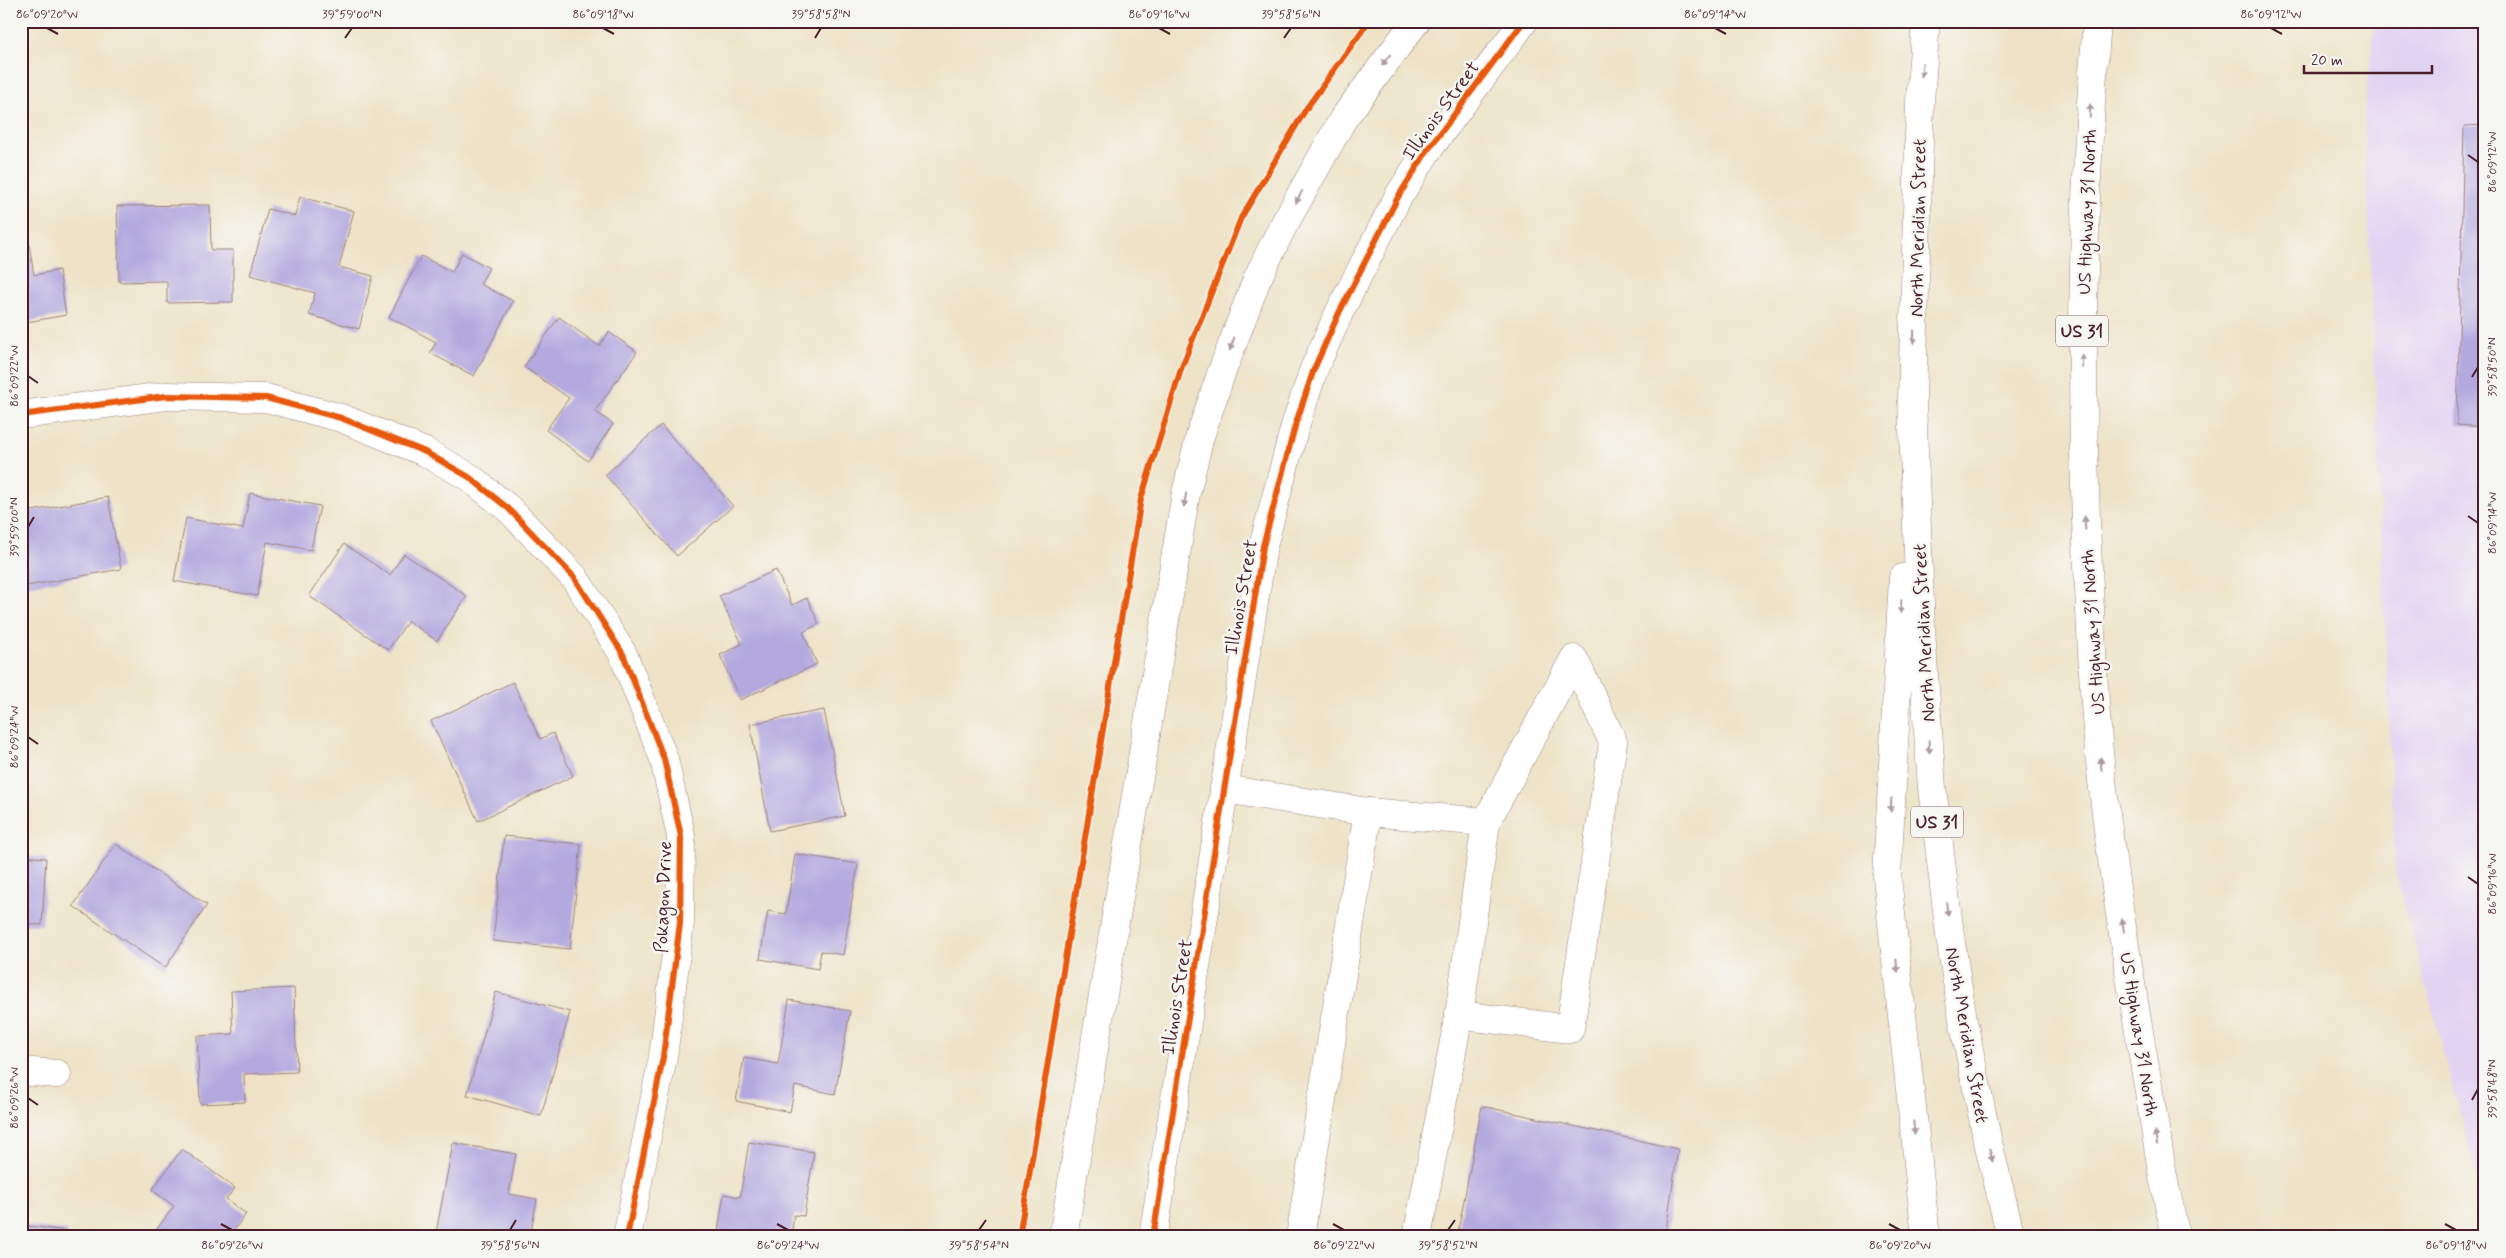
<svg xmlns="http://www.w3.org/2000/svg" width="2506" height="1258" font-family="Mynerve,sans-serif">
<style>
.built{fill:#e3d3f3}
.building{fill:#b3a9df}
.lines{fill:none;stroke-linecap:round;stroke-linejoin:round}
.minor-casing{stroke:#9c8179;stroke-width:29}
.highway-casing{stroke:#9c8179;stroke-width:29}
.minor{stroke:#fff;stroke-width:28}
.highway{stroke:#fff;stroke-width:28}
.cycleway-casing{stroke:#f6f6f2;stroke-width:9}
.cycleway{stroke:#e8590c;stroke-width:6}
.oneway{fill:#ae9aa0}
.ticks{fill:none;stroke:#4a1f2b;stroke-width:2}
.labels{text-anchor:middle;stroke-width:5;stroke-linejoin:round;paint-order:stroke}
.shield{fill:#f6f6f2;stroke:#7e6067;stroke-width:1}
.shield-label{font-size:18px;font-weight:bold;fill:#4a1f2b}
.street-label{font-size:19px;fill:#4a1f2b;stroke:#f6f6f2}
.neatline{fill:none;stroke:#4a1f2b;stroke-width:2}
.ticks-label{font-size:12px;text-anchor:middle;fill:#4a1f2b}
</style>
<rect width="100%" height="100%" fill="#f6f6f2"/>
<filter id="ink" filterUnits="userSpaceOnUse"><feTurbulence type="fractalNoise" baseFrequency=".02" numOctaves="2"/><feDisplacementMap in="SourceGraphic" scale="10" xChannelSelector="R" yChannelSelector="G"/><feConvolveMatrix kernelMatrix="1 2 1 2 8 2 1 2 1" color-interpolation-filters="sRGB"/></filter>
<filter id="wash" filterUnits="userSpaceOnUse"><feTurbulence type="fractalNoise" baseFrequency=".0096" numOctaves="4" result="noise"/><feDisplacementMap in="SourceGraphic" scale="20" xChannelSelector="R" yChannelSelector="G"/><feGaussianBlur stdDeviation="1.12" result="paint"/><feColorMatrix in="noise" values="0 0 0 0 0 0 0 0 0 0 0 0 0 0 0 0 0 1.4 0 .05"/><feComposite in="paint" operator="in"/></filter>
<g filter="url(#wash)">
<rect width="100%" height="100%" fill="#eee3c7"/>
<polygon class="built" points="2375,21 2485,21 2485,1208 2395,869 2364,113"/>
<g id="blocks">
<g class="building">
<polygon points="2485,125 2485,427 2457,425 2464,126"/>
<polygon points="300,197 354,211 339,267 373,276 359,329 309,315 315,293 250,275 268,209 295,216"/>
<polygon points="210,205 211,250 233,250 233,302 167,303 167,281 119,282 117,206"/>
<polygon points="21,213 24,213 34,275 59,270 66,315 21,323"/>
<polygon points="462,253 489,268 480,284 513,301 474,376 430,353 436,342 389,317 421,256 452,272"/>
<polygon points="559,317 599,346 609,332 637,352 595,411 613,424 588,461 546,430 569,398 524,367"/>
<polygon points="661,425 733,506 677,556 605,475"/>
<polygon points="250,493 320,506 311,550 267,542 257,596 174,581 186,518 243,529"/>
<polygon points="108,497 121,569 21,587 21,513"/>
<polygon points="344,544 390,575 404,554 467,596 437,641 408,621 388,650 309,596"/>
<polygon points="776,570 792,605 807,598 819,624 803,632 817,664 740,700 720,655 742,644 719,596"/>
<polygon points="513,682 540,739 553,733 573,776 478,821 431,721"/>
<polygon points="824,710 845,816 770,831 750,724"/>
<polygon points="504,836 581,844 570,949 493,941"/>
<polygon points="116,844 207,905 165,968 73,906"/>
<polygon points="795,854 858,864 843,955 821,951 818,969 760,959 768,911 786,914"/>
<polygon points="21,856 46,858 42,925 21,924"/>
<polygon points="294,988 297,1072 244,1074 245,1102 200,1104 197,1036 233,1034 231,991"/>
<polygon points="496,992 570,1012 541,1116 467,1095"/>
<polygon points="789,1000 850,1011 835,1094 795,1086 790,1112 736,1101 744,1058 778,1064"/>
<polygon points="1482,1106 1678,1149 1665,1237 1457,1237"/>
<polygon points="749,1142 814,1152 804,1216 794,1215 791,1237 717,1237 724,1194 740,1197"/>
<polygon points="453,1143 516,1154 509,1194 537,1199 530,1237 458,1237 436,1233"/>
<polygon points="182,1149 235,1188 226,1199 246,1214 229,1237 151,1237 174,1206 152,1190"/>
<polygon points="21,1225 67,1231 67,1237 21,1237"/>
</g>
</g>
</g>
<g filter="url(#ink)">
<use href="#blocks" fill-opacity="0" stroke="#9c8179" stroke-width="1"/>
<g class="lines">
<g class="minor-casing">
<g id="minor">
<polyline points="21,415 166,396 266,398 341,418 425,452 469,477 509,509 574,577 623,654 664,759 681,836 680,923 663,1057 627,1237"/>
<polyline points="1224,789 1368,812 1486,822 1574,659 1613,742 1570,1029 1459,1015 1417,1237"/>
<polyline points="1459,1015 1486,822"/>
<polyline points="21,1071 57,1074"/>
<polyline points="1063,1237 1186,493 1200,436 1221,374 1257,279 1281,230 1343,119 1416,21"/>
<polyline points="1153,1237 1263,546 1295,426 1314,369 1339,313 1398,197 1427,151 1524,21"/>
<polyline points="1300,1237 1368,812"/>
</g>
</g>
<g class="highway-casing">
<g id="highway">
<polyline points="1926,21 1920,101 1912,401 1921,630 1932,788 1951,943 1963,1020 1987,1138 2011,1237"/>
<path d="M2097,21C2081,210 2079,398 2089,587C2092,657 2095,727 2104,797C2119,924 2143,1051 2163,1177L2176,1237"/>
<polyline points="1903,578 1887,877 1926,1237"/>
</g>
</g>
<use href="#minor" class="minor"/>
<use href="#highway" class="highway"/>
<g class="cycleway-casing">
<g id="cycleway">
<polyline points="21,415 166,396 266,398 341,418 425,452 469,477 509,509 574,577 623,654 664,759 681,836 680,923 663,1057 627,1237"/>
<polyline points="1019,1237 1141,499 1181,369 1241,218 1306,109 1369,21"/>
<polyline points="1153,1237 1263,546 1295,426 1314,369 1339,313 1398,197 1427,151 1524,21"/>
</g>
</g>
<use href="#cycleway" class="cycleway"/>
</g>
<defs><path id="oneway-solid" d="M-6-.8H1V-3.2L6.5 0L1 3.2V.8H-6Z" transform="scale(1.25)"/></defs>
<g class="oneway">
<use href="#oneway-solid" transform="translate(1386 60) rotate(128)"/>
<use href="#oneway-solid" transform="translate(1922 70) rotate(94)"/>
<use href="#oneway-solid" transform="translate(2090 111) rotate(-88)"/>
<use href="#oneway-solid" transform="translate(1299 197) rotate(118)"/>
<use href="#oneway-solid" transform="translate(1914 337) rotate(91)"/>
<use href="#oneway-solid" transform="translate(1232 344) rotate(110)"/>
<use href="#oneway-solid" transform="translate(2082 361) rotate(-90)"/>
<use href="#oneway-solid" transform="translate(1185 500) rotate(100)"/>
<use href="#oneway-solid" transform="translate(2085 523) rotate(-93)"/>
<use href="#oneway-solid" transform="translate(1901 607) rotate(93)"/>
<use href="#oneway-solid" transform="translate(1929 747) rotate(86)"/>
<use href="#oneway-solid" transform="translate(2101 764) rotate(-94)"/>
<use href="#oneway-solid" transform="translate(1891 805) rotate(93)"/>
<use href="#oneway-solid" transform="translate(1947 909) rotate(83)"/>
<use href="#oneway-solid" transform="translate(2123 925) rotate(-98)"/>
<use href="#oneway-solid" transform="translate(1897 966) rotate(84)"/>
<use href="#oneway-solid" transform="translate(1914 1128) rotate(84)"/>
<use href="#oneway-solid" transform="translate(2156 1138) rotate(-99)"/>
<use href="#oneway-solid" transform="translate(1991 1155) rotate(76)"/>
</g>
</g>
<path class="ticks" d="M47,28L58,34M603,28L614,34M1159,28L1170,34M1715,28L1726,34M2271,28L2282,34M345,38L352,28M815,38L821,28M1284,38L1291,28M2468,155L2478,162M28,376L38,383M2472,377L2478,367M2468,516L2478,523M28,527L34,517M28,737L38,744M2468,877L2478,884M28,1098L38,1105M2472,1100L2478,1089M221,1224L232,1230M777,1224L788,1230M1333,1224L1344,1230M1889,1224L1900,1230M2445,1224L2456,1230M510,1230L516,1220M979,1230L986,1220M1448,1230L1455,1220"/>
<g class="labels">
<g class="shield">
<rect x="2056" y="315.5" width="52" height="31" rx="4"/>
<rect x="1911" y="806.5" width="52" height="31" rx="4"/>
</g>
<g class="shield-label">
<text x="2082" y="337">US 31</text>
<text x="1937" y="828">US 31</text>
</g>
<g class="street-label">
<text transform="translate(1440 110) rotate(-54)" y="7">Illinois Street</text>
<text transform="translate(2086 212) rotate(-88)" y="7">US Highway 31 North</text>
<text transform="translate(1917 228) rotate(-89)" y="7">North Meridian Street</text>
<text transform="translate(1240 597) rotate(-80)" y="7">Illinois Street</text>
<text transform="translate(2092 632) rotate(-94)" y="7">US Highway 31 North</text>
<text transform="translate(1923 633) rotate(-93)" y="7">North Meridian Street</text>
<text transform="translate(662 897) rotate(-88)" y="7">Pokagon Drive</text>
<text transform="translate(1176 997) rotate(-81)" y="7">Illinois Street</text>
<text transform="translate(2140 1034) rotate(81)" y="7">US Highway 31 North</text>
<text transform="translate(1968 1035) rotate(80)" y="7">North Meridian Street</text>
</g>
</g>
<rect width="2506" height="1258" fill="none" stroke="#f6f6f2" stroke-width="55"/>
<path d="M2304 65v8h128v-8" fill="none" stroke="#4a1f2b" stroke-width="2.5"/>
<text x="2311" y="65" font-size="15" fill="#4a1f2b" stroke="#f6f6f2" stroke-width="4" paint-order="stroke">20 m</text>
<rect x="28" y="28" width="2450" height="1202" class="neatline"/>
<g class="ticks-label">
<text x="47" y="18">86°09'20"W</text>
<text x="352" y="18">39°59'00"N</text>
<text x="603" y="18">86°09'18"W</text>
<text x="821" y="18">39°58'58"N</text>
<text x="1159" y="18">86°09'16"W</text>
<text x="1291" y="18">39°58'56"N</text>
<text x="1715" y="18">86°09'14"W</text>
<text x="2271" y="18">86°09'12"W</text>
<text transform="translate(2492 162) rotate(-90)" y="4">86°09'12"W</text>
<text transform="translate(2492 367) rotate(-90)" y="4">39°58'50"N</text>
<text transform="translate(14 376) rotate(-90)" y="4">86°09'22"W</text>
<text transform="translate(2492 523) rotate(-90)" y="4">86°09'14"W</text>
<text transform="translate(14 527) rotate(-90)" y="4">39°59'00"N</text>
<text transform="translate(14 737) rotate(-90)" y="4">86°09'24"W</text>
<text transform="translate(2492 884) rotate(-90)" y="4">86°09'16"W</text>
<text transform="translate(2492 1089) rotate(-90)" y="4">39°58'48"N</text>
<text transform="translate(14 1098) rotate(-90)" y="4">86°09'26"W</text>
<text x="232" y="1249">86°09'26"W</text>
<text x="510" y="1249">39°58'56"N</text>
<text x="788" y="1249">86°09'24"W</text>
<text x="979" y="1249">39°58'54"N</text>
<text x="1344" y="1249">86°09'22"W</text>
<text x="1448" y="1249">39°58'52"N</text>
<text x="1900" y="1249">86°09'20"W</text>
<text x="2456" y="1249">86°09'18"W</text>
</g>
</svg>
